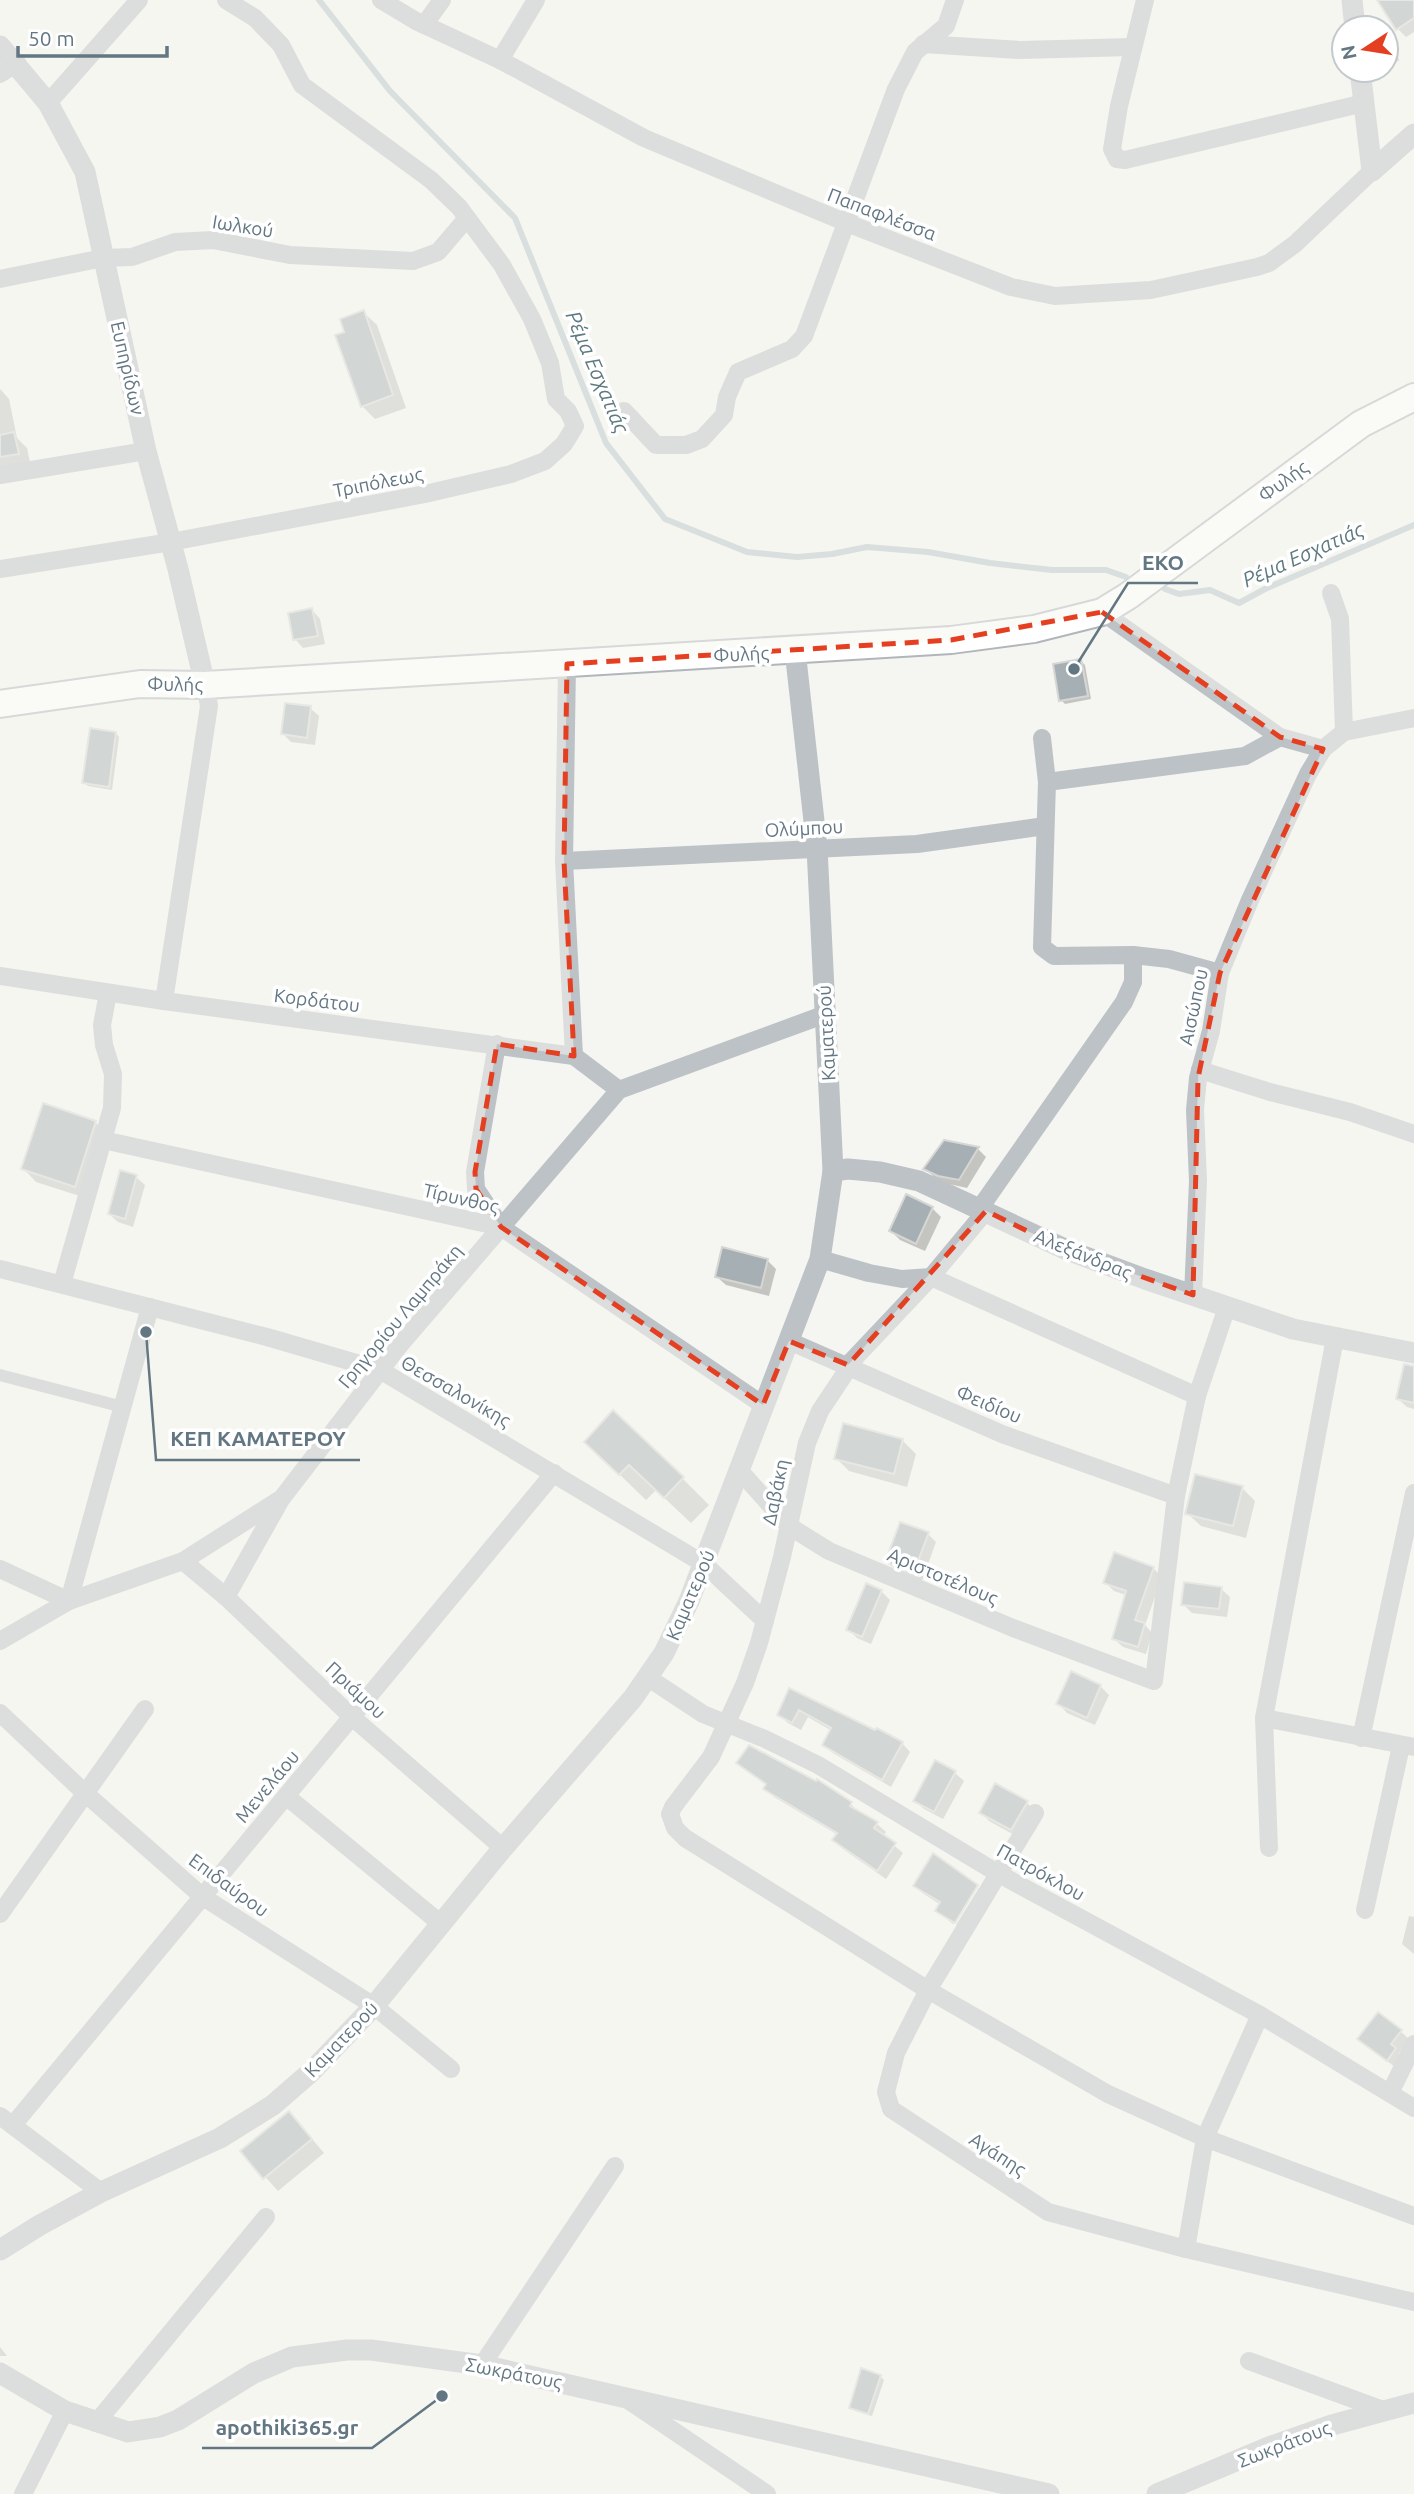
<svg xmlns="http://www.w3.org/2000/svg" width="1414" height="2494" font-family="Ubuntu,sans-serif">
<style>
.shadow{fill:#0003}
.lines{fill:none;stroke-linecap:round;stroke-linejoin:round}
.stream{stroke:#b5c4c7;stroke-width:6}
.building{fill:#a6b0b4;stroke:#d6d6d4;stroke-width:2}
.primary-casing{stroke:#b1b6ba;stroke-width:30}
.pedestrian{stroke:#bdc2c6;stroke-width:12}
.minor{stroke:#bdc2c6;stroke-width:18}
.tertiary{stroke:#bdc2c6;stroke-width:21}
.primary{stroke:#fff;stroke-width:26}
.marked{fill:none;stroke:#e53f21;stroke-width:5;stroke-dasharray:14 9;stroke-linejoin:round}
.labels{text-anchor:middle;stroke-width:7;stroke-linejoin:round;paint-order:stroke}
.street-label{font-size:19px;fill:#637783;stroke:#fff}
.water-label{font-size:21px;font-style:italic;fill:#5f7a80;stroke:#fff}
.leader{fill:none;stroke:#637783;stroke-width:2.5}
.callout-dot{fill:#637783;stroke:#fff;stroke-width:2.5}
.callout-label{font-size:21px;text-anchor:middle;font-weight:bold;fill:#637783;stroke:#fff;stroke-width:7;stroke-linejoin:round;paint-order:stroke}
</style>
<rect width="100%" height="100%" fill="#f5f5f1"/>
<g class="shadow">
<polygon points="1386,0 1414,0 1414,32 1406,37 1397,28"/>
<polygon points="1386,27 1395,35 1399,61 1386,63 1386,28 1379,28"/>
<polygon points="363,312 377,325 406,408 375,419 362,406 346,333"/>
<polygon points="0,389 9,399 17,438 27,448 31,467 0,472"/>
<polygon points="312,610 320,619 325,644 303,648 295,639"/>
<polygon points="1081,661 1085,665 1091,699 1065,704 1061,700"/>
<polygon points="310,708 319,716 315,745 291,742 283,734"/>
<polygon points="116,733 119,737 112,790 88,786 84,783"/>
<polygon points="44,1105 96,1123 109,1136 89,1199 36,1182 23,1168"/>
<polygon points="978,1149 986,1157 967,1188 949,1184 934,1177 925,1168"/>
<polygon points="136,1177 145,1185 133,1227 118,1222 109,1214"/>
<polygon points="932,1208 941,1217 925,1251 900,1240 891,1231"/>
<polygon points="767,1260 776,1269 769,1296 726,1285 717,1277"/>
<polygon points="1414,1382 1414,1409 1407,1407 1398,1399"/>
<polygon points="902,1440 916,1454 907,1487 849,1471 836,1458"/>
<polygon points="586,1442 682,1478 709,1505 691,1523 656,1490 646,1500"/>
<polygon points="1242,1488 1255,1501 1246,1538 1201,1526 1187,1513"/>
<polygon points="928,1534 936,1542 922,1581 896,1570 887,1562"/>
<polygon points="1153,1568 1162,1577 1145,1625 1152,1633 1146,1654 1123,1647 1114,1639 1126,1595 1114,1591 1105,1582"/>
<polygon points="1221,1589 1230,1597 1227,1617 1192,1613 1183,1604"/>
<polygon points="881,1591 890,1600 871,1644 857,1638 848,1629"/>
<polygon points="1100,1686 1109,1695 1095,1725 1067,1713 1059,1704"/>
<polygon points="789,1691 902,1743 910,1752 891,1787 833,1753 824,1745 832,1731 808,1717 801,1730 788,1723 779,1715"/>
<polygon points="936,1762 955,1773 964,1781 943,1819 924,1809 915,1800"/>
<polygon points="738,1763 851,1804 859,1813 877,1824 886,1832 883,1836 903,1853 886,1879 843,1849 835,1840 838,1835 774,1797 766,1788 767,1786"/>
<polygon points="1027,1803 1035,1811 1020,1838 989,1821 981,1812"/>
<polygon points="976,1885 953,1924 937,1911 941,1905 924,1894 916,1886"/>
<polygon points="979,1888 986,1895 964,1931 956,1925"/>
<polygon points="1409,1916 1414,1917 1414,1954 1402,1944"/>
<polygon points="1400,2031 1409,2039 1399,2053 1404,2058 1396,2068 1360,2039"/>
<polygon points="302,2127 324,2153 278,2191 242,2151"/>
<polygon points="0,2347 7,2356 0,2356"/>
<polygon points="880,2376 884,2380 872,2416 855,2411 851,2407"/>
</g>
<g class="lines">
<g class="stream">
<polyline points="319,0 390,91 515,218 606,443 665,519 747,552 797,557 832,554 867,547 928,552 990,563 1052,570 1106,570 1126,577"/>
<polyline points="1165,589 1179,594 1210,590 1239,603 1265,589 1414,525"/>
</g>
</g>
<g class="building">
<polygon points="1377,0 1414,0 1414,18 1396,30"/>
<polygon points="364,310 393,395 361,407 335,335 344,332 340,319"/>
<polygon points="14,432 19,454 0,457 0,435"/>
<polygon points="312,608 318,636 293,640 288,613"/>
<polygon points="1081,659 1088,696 1059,701 1053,664"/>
<polygon points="285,703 311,706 307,738 281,734"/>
<polygon points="90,728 116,732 109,787 82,783"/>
<polygon points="43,1103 96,1121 75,1187 21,1169"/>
<polygon points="944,1140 979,1147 959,1180 938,1176 923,1169"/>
<polygon points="120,1170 137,1175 125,1219 108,1214"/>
<polygon points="906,1194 933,1207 916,1244 889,1231"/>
<polygon points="722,1247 768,1259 761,1288 715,1277"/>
<polygon points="1404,1364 1414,1366 1414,1403 1396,1399"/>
<polygon points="613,1410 684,1477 664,1498 629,1465 619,1475 584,1442"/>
<polygon points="843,1423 903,1439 894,1474 834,1459"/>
<polygon points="1195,1474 1243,1486 1233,1526 1185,1514"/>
<polygon points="900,1522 929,1532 913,1574 885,1562"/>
<polygon points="1114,1552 1154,1567 1135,1620 1145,1623 1138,1647 1112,1639 1126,1591 1103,1583"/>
<polygon points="1184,1582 1222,1587 1219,1609 1181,1605"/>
<polygon points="866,1583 882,1590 862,1637 846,1630"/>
<polygon points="1071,1671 1101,1685 1087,1718 1056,1704"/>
<polygon points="789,1688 875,1730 877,1728 903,1742 882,1780 822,1745 831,1728 799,1710 792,1723 777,1715"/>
<polygon points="749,1745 816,1781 817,1779 852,1802 850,1806 878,1822 874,1828 896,1843 877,1871 832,1840 837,1833 763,1789 766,1784 736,1763"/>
<polygon points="935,1760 956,1771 934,1812 913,1801"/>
<polygon points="995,1783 1028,1801 1011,1830 979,1813"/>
<polygon points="933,1853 978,1885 955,1923 935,1911 940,1902 913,1886"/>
<polygon points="1378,2012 1402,2030 1391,2044 1396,2048 1387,2061 1357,2039"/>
<polygon points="289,2111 312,2139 263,2179 240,2151"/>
<polygon points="861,2368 881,2375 868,2414 849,2408"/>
</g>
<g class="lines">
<g class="primary-casing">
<polyline id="primary" points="0,704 140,684 205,685 951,640 1034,629 1102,612 1128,596 1361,424 1414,397"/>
</g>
<polyline class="pedestrian" points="0,1375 123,1407"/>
<g class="minor">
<polyline points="381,0 416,21 500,60 644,138 847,223 1011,287 1055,296 1151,290 1257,267 1269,263 1295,244 1372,171"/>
<polyline points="1145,0 1119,106 1112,149 1117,159 1125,160 1364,103"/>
<polyline points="424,25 442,0"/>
<polyline points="923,44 1020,50 1132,47"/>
<polyline points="500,60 536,0"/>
<polyline points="0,74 17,63"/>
<polyline points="48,103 139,0"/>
<polyline points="0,279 103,258 132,257 175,242 213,240 290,255 413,261 438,252 467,218"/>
<polyline points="624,411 656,445 686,445 702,439 724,415 727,397 738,372 792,349 804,336 896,89 915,52 946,26 955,0"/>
<polyline points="0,475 146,451"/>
<polyline points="0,569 171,542 425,494 511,474 545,461 564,444 575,426 568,411 556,399 550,363 532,319 502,265 459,207 431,180 302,85 281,45 255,18 226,0"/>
<polyline points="1331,593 1340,619 1344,732"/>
<polyline points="1102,612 1280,737 1323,749"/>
<polyline points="567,664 564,861 574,1056"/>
<polyline points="1042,738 1047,782 1042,947 1054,956 1133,955 1169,959 1220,973"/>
<polyline points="1047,782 1245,756 1280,737"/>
<polyline points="564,861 917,844 1045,826"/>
<polyline points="0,976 164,1001 574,1056 619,1090"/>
<polyline points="164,1001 209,706 205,685"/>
<polyline points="497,1044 475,1172 476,1189 501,1227"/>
<polyline points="1200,1070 1270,1092 1350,1112 1414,1134"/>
<polyline points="103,1140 501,1227 763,1405"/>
<polyline points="980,1208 1124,1002 1133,982 1133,955"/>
<polyline points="986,1211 931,1277 848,1365 844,1375 820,1411 807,1443 782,1557 759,1643 745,1683 711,1757 673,1807 670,1814 675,1828 685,1838 928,1990 1108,2094 1205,2138 1414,2216"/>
<polyline points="820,1259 869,1273 902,1279 931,1277 1197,1396"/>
<polyline points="0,1269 267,1337 380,1370 704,1564 765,1621"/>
<polyline points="62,1284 112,1108 113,1074 104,1045 102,1025 108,993"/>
<polyline points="1193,1295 1198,1181 1195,1110 1198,1078 1211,1031 1220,973 1250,900 1308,774 1323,749 1344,732 1414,718"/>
<polyline points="789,1341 1002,1434 1176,1496"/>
<polyline points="740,1471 789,1526 829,1551 1013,1628 1154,1681 1176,1496 1197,1396 1227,1307"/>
<polyline points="183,1561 226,1597 352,1717 503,1848"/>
<polyline points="0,1569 69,1601"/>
<polyline points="226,1597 280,1501"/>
<polyline points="69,1601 150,1307"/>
<polyline points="0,1641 69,1601 183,1561 282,1498 399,1346 619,1090 826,1014"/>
<polyline points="647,1677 703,1714 765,1739 818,1765 999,1874 1260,2015 1414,2108"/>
<polyline points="0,1713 86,1794 203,1897 374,2006 451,2069"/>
<polyline points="1264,1718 1414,1747"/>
<polyline points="1361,1738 1414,1493"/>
<polyline points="286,1796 440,1923"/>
<polyline points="1035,1813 928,1990 896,2053 886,2092 891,2109 1048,2212 1186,2249 1414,2302"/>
<polyline points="1269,1848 1264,1718 1335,1338"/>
<polyline points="1365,1910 1401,1746"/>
<polyline points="0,1914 145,1709"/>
<polyline points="1390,2093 1414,2044"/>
<polyline points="0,2116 101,2192"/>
<polyline points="13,2125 554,1473"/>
<polyline points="1186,2249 1205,2138 1260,2015"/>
<polyline points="1249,2361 1383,2410"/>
<polyline points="482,2365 615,2166"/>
<polyline points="628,2400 767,2494"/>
<polyline points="96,2423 266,2217"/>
<polyline points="23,2494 65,2411"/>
</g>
<g class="tertiary">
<polyline points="1352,0 1355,28"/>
<polyline points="0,46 48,103 85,172 146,451 178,569 205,685"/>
<polyline points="1360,70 1372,171"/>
<polyline points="1372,171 1414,134"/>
<polyline points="833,1171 848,1169 880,1172 919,1181 1067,1250 1145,1279 1293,1329 1414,1353"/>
<polyline points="0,2250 40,2225 101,2192 220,2138 273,2105 312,2071 374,2006 503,1848 633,1698 664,1653 689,1601 820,1259 833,1171 817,848 795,650"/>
<polyline points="0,2373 65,2411 128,2432 160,2427 178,2420 254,2373 292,2357 347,2350 371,2350 482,2365 1049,2494"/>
<polyline points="1157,2494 1269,2447 1332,2425 1414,2403"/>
</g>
<use href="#primary" class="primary"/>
</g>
<path d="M0 0H1414V2494H0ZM1102,612L1280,737L1323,749L1220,973L1198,1078L1193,1295L1067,1250L986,1211L848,1365L789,1341L763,1405L501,1227L476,1189L475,1172L497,1044L574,1056L564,861L567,664L951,640Z" fill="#f5f5f1" fill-opacity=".55" fill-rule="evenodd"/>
<path class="marked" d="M1102,612L1280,737L1323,749L1220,973L1198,1078L1193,1295L1067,1250L986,1211L848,1365L789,1341L763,1405L501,1227L476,1189L475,1172L497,1044L574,1056L564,861L567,664L951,640Z"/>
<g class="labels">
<g class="street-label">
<text transform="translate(882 214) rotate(21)" y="7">Παπαφλέσσα</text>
<text transform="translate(243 226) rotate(9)" y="7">Ιωλκού</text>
<text transform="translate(128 368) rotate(77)" y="7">Ευπηρίδων</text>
<text transform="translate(1283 481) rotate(-36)" y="7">Φυλής</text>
<text transform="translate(378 482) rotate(-11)" y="7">Τριπόλεως</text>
<text transform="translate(741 654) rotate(-3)" y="7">Φυλής</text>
<text transform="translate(175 684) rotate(1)" y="7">Φυλής</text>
<text transform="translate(804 828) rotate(-3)" y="7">Ολύμπου</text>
<text transform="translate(317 1000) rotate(7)" y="7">Κορδάτου</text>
<text transform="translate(1193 1007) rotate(-78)" y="7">Αισώπου</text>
<text transform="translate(826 1033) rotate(-93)" y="7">Καματερού</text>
<text transform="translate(461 1198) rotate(13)" y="7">Τίρυνθος</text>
<text transform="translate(1083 1254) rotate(22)" y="7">Αλεξάνδρας</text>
<text transform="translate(400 1316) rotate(-50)" y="7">Γρηγορίου Λαμπράκη</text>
<text transform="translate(456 1391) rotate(30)" y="7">Θεσσαλονίκης</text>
<text transform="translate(989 1404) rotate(23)" y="7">Φειδίου</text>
<text transform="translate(775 1492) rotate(-78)" y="7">Δαβάκη</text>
<text transform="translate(943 1576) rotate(23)" y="7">Αριστοτέλους</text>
<text transform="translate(690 1595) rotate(-67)" y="7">Καματερού</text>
<text transform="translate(356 1690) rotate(43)" y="7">Πριάμου</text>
<text transform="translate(267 1786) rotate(-50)" y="7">Μενελάου</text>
<text transform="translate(1041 1872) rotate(29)" y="7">Πατρόκλου</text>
<text transform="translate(229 1885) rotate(36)" y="7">Επιδαύρου</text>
<text transform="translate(341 2039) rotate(-46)" y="7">Καματερού</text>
<text transform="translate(998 2154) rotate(33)" y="7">Αγάπης</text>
<text transform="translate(514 2373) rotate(11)" y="7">Σωκράτους</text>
<text transform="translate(1284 2444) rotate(-21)" y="7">Σωκράτους</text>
</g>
<g class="water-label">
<text transform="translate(597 372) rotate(67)" y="7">Ρέμα Εσχατιάς</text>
<text transform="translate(1303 555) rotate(-24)" y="7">Ρέμα Εσχατιάς</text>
</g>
</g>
<path class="leader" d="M1074 669L1128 583H1198M146 1332L156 1460H360M442 2396L372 2448H202"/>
<g class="callout-dot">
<circle cx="1074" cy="669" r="7"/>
<circle cx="146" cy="1332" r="7"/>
<circle cx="442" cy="2396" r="7"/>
</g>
<g class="callout-label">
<text x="1163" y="570">EKO</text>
<text x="258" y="1446">ΚΕΠ ΚΑΜΑΤΕΡΟΥ</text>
<text x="287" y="2435">apothiki365.gr</text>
</g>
<g transform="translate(1365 49) rotate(258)"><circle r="33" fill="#ffffff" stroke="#c1c9cd" stroke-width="2"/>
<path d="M0-5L12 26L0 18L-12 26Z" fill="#e53f21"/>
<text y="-10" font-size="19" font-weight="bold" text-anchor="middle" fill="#637783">N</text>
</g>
<path d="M18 46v10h149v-10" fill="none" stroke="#637783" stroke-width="3.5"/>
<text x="28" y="46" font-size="21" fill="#637783" stroke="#ffffff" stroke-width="5" paint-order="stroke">50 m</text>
</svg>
